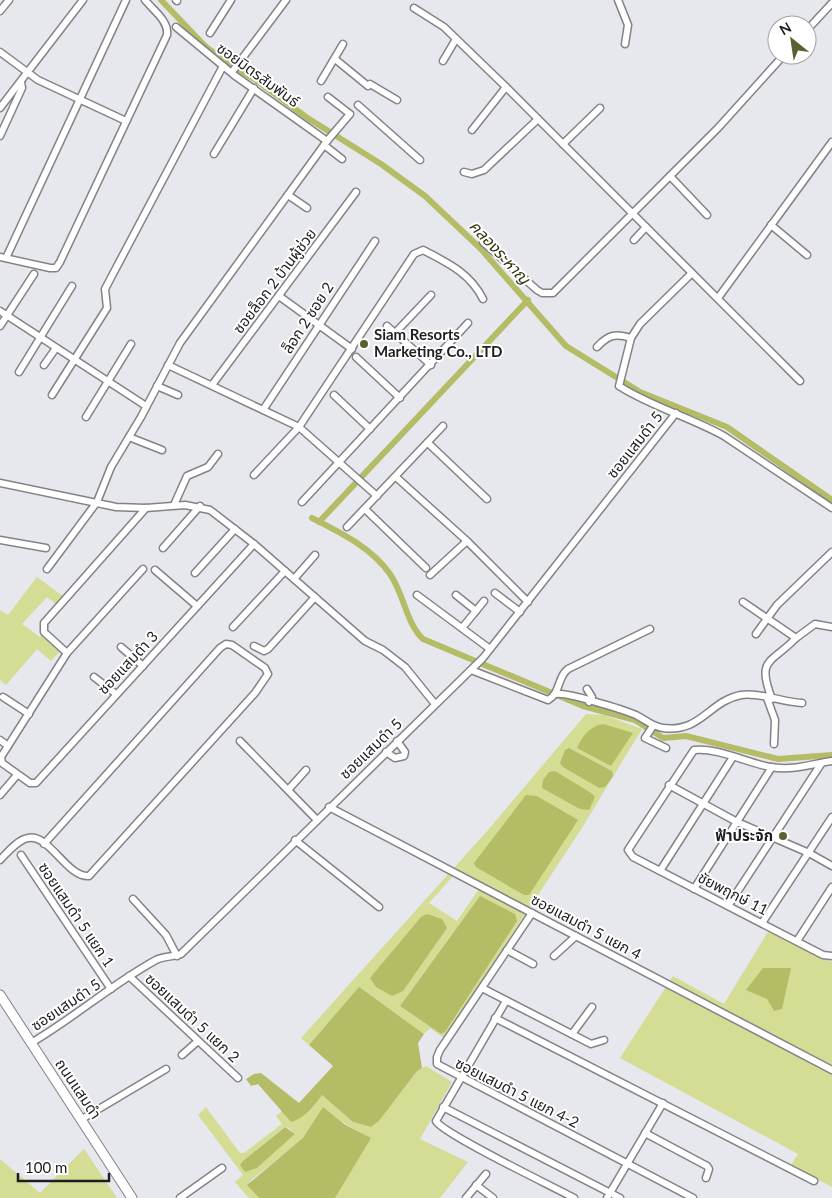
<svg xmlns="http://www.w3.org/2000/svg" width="832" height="1198" font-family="Lato,'Noto Sans Thai',sans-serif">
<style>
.green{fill:#d5dc94;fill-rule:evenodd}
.water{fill:#b4bc65}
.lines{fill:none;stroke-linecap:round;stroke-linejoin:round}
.canal{stroke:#b4bc65;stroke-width:6}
.street-casing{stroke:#828288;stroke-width:9}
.secondary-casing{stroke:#828288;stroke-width:11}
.street{stroke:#fff;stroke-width:6}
.secondary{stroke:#fff;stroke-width:9}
.poi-dot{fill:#5c602e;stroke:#fff;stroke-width:2}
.labels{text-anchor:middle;stroke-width:4;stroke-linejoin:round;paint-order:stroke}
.street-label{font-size:15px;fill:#1e1e20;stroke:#fff}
.poi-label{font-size:15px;font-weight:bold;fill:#1e1e20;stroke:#fff;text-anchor:start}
.water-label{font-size:16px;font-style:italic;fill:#30330d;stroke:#fff}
</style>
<rect width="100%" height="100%" fill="#e7e7ee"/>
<g class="green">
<polygon points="37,577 64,597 57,605 47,597 22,624 40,637 43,634 60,651 51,661 37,649 6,685 0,680 0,610 8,615"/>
<path d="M586,714L604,715L642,729L580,831L444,1038L430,1028L424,1034L359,988L309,1045L301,1038L488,830ZM569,748L612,771L611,779ZM454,875L479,889L457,921L429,903ZM480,896L441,1034L400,1006Z"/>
<path d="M769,930L832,962V1187L791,1165L798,1154L620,1058L673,976L724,1004ZM763,968H790L786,985L774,1011L767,999Z"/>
<path d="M426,1066L452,1082L420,1139L468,1162L440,1198H335L370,1138L332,1116L251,1180L248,1185L259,1198H249L235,1182L243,1175L198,1115L206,1107L240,1153H244L282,1124L276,1116L282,1111L291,1122L311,1109L322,1095L353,1122L371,1127L379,1121L417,1071ZM284,1127L289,1128L295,1134L257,1168L244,1160Z"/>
<polygon points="84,1149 117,1198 0,1198 0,1159 40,1193"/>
</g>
<g class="water">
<path d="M603,724L633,733L611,766L577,748C583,735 589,727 603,724Z"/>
<polygon points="569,748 612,771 613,776 605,787 599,788 563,767 560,763 565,750"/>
<polygon points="555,771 591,793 595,797 589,810 580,809 542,788 543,780 549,772"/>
<polygon points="526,795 537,796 578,820 529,895 524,895 476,867 474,863"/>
<polygon points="480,896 515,914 517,921 445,1032 441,1034 400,1006"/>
<polygon points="427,914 442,919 447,928 403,991 392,996 376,987 370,978 421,917"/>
<polygon points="763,968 791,968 782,1009 774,1011 767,999 746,990"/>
<path d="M359,987L424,1034L418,1043L422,1068L417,1071L379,1121L371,1127L353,1122L322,1095C313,1107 305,1118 291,1122L258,1084L251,1086L246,1079L254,1074L261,1073L299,1103L333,1066L309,1045Z"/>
<polygon points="323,1107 344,1124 371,1138 335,1198 259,1198 247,1185 303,1138"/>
<polygon points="285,1127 295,1134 257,1168 245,1172 240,1165 244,1160"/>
</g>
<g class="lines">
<g class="canal">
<polyline points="161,0 206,47 230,65 256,80 306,117 381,164 425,196 480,248 566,346 640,392 727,427 832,500"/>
<path d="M312,518C341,533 371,547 390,574C404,594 406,623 423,639L583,706L635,720L663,738L686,736L778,759L832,755"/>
<polyline points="319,522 528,300"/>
</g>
<g class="street-casing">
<g id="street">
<polyline points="176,0 177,1"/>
<polyline points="618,0 628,25 625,44"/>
<polyline points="414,8 444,27 506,87 800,381"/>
<polyline points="0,11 9,0"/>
<polyline points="176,27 234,75 327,141"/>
<polyline points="807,30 832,3"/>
<polyline points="210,33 231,0"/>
<polyline points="0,52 38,80 126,121"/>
<polyline points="335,59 368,86"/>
<polyline points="443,61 456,39"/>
<polyline points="232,72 286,0"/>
<polyline points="321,81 343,44"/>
<polyline points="370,84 397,100"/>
<polyline points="358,105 420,160"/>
<polyline points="0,108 83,0"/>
<polyline points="472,130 506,87"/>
<polyline points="0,136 22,88 21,82"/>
<polyline points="563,144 600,108"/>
<polyline points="324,145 342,159"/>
<polyline points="214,154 254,88"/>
<polyline points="464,172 472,174 484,170 538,119"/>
<polyline points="670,176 707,215"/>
<polyline points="288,195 307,208"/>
<polyline points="771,225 807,255"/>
<polyline points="634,240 646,227"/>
<polyline points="483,242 537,290 542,293 553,293 718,128 784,55"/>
<path d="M0,257L50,268H56L60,262L167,35C169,21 153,10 145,0"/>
<polyline points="6,258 126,0"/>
<path d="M692,273L640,324L631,338L619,386C652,407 690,417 724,436L832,508"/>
<polyline points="279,296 352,349"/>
<polyline points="718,298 832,142"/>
<polyline points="0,311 146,406"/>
<polyline points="0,326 34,274"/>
<polyline points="387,326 431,365"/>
<polyline points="395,333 431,295"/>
<path d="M597,347C608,335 615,333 631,338"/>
<polyline points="356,357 400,398"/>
<polyline points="44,365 56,348"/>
<polyline points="168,365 299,427 377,496"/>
<polyline points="19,372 72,286"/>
<polyline points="212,385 356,192"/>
<polyline points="157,386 178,395"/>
<polyline points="52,395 107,308 105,289 223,66"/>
<polyline points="334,395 370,429"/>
<polyline points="263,410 375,241"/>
<polyline points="86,417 131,344"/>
<polyline points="129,437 162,450"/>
<polyline points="428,443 487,499"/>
<path d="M254,475L299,427L414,254L423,250C448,263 470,273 483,299"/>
<polyline points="396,477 467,541 528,602"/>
<polyline points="0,483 116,507 146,508 185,505 210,510 254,544 365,641 383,650 405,667 435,704"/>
<polyline points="302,502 468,323"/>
<polyline points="174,505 187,476 208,467 218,454"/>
<polyline points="365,509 426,568"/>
<polyline points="347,527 443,426"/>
<polyline points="0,540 46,548"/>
<polyline points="163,548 200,506"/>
<polyline points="47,569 97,502 111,467 141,417 180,343 327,141 350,114 328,97"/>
<polyline points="143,569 67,653 1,757 2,763 30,783 36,783 254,544"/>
<polyline points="155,570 197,606"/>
<polyline points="195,573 235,529"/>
<polyline points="430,575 467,541"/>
<polyline points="294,579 315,555"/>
<polyline points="495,593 520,612"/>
<polyline points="417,595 490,649"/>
<polyline points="456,595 476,611"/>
<path d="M743,602L796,638C771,664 756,658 772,699"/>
<polyline points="233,627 285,571"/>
<polyline points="462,628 484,601"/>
<polyline points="756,634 777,605 832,552"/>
<polyline points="796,638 815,624 832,627"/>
<polyline points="254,646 264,651 268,649 315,597"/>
<polyline points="121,647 143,666"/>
<polyline points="67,653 44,632 44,623 146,508"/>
<path d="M471,670L548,700C561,693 557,677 568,669L650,629"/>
<polyline points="94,677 116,694"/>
<polyline points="587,689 592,697 589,702"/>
<path d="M556,694C567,692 624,710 636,715C646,720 653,727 663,728C701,733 709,701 741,695C758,692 783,702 802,703"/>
<polyline points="3,697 29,714"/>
<polyline points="767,698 775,720 774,744"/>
<polyline points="653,726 645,738 666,748"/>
<polyline points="0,740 8,746"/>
<polyline points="240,741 316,819"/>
<polyline points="386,752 395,758 404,756 405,752 397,741"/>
<path d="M832,761C810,764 794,771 770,767C748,763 716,747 694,750L628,850L633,857L823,955L832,956"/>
<polyline points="669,785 737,822 809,853 832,866"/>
<polyline points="288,790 306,770"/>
<polyline points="0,795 17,775"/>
<polyline points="329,807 832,1070"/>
<polyline points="295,840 379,907"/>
<polyline points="21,855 111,989"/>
<path d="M0,860C7,853 17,840 28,838C49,833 67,878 89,876L255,693L268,674L265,668L232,645L226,644L220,648L44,844"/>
<polyline points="660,871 733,757"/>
<polyline points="694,889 772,767"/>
<polyline points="133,899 166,935 177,956"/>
<polyline points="728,906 821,764"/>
<polyline points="532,913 440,1050 437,1057 437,1064 693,1198"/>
<polyline points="762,923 832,817"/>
<polyline points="797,941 832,887"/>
<polyline points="507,950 533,964"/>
<polyline points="554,956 576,936"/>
<polyline points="129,976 238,1078"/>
<polyline points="482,988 591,1044 604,1040"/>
<path d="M506,1001L436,1121C443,1134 554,1187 574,1198"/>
<polyline points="495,1018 814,1181"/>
<polyline points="572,1034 592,1007"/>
<path d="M31,1043C74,1018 112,984 156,960C163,956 173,957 181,954L483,658L676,413"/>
<polyline points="182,1055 198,1041"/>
<polyline points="443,1107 620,1198"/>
<polyline points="82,1119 166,1069"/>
<polyline points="645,1133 707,1166 709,1169 706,1178"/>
<polyline points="476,1185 493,1198"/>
<polyline points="180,1198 222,1168"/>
<polyline points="466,1198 486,1174"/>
<polyline points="607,1198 663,1103"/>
</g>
</g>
<g class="secondary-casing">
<polyline id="secondary" points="0,995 132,1198"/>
</g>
<use href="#street" class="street"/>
<use href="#secondary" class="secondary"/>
</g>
<g class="poi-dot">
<circle cx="364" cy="344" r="5"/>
<circle cx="783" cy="836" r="5"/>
</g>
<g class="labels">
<g class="street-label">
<text transform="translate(258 75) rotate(36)" y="5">ซอยมิตรสัมพันธ์</text>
<text transform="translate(275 281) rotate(-53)" y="5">ซอยล็อก 2 บ้านผู้ช่วย</text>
<text transform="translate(308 318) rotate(-57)" y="5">ล็อก 2 ซอย 2</text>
<text transform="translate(635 445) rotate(-52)" y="5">ซอยแสมดำ 5</text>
<text transform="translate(128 663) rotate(-47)" y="5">ซอยแสมดำ 3</text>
<text transform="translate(371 749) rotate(-44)" y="5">ซอยแสมดำ 5</text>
<text transform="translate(733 894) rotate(27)" y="5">ชัยพฤกษ์ 11</text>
<text transform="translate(76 915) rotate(56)" y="5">ซอยแสมดำ 5 แยก 1</text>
<text transform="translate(586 927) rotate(28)" y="5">ซอยแสมดำ 5 แยก 4</text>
<text transform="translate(66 1005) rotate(-34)" y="5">ซอยแสมดำ 5</text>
<text transform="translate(192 1018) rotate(43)" y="5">ซอยแสมดำ 5 แยก 2</text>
<text transform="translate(78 1089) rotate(56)" y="5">ถนนแสมดำ</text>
<text transform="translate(517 1093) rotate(27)" y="5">ซอยแสมดำ 5 แยก 4-2</text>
</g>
<g class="poi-label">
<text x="374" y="340">Siam Resorts<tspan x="374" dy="17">Marketing Co., LTD</tspan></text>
<text x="773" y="841" text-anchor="end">ฟ้าประจัก</text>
</g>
<g class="water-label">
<text transform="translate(500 252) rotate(47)" y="6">คลองระหาญ</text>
</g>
</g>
<g transform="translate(792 40) rotate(330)"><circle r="24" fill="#ffffff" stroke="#a5a5a6"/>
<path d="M0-4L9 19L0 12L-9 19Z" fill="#5c602e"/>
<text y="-8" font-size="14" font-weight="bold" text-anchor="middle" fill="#1e1e20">N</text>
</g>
<path d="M18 1173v8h91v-8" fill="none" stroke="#1e1e20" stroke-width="2.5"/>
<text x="25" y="1173" font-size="15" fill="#1e1e20" stroke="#ffffff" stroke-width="4" paint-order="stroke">100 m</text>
</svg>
